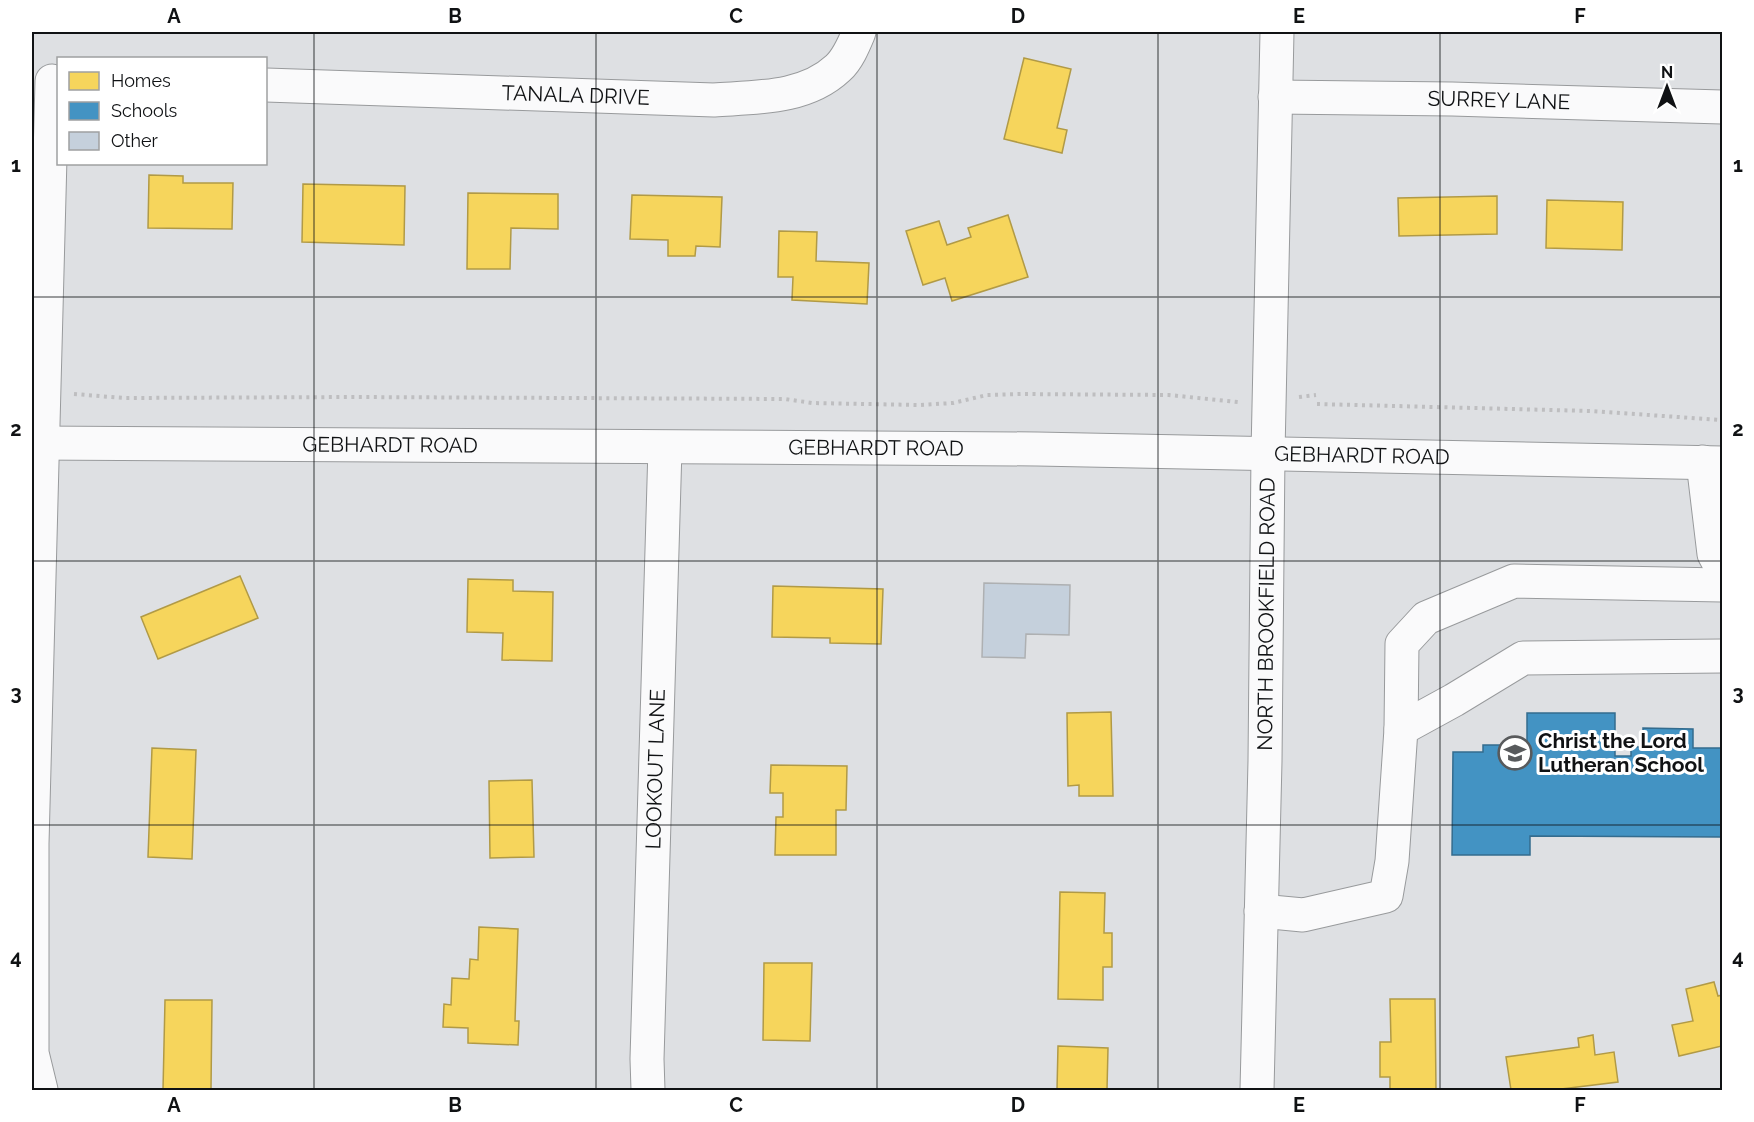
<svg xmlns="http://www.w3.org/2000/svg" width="1754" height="1122" font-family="Raleway,sans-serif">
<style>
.homes{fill:#f6d55c;stroke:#b19a46;stroke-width:1.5}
.schools{fill:#4393c3;stroke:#346c8e;stroke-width:1.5}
.building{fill:#c5d0dc;stroke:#aeb0b2;stroke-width:1.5}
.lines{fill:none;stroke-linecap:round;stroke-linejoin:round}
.minor-casing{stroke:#989a9c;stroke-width:35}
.path{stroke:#bebec0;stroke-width:4;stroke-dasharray:3 4.5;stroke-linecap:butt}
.minor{stroke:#fafafb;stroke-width:33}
.grid{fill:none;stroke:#101214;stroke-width:1.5;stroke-opacity:0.55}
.labels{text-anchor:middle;stroke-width:6;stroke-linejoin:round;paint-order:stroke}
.street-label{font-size:21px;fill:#101214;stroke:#fff}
.poi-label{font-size:21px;font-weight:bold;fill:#101214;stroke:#fff;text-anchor:start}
.neatline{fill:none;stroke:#101214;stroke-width:2}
.grid-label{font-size:20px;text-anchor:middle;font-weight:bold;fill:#101214}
</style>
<rect width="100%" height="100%" fill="#dee0e3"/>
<g class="homes">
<polygon points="1024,58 1071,69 1057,128 1067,130 1062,153 1004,139"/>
<polygon points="149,175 183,176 183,183 233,183 232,229 148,228"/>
<polygon points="303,184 405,186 404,245 302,242"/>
<polygon points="468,193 558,194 558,229 511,228 510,269 467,269"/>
<polygon points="632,195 722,197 720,247 696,246 695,256 668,256 668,240 630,239"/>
<polygon points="1497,196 1497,234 1399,236 1398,198"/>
<polygon points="1547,200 1623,202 1622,250 1546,248"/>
<polygon points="1008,215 1028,277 952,301 945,278 923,285 906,231 939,221 947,245 971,237 968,228"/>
<polygon points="779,231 817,232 816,261 869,263 867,304 792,300 793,277 778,277"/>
<polygon points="240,576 258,618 158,659 141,617"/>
<polygon points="468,579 513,580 513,591 553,592 552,661 502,660 503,633 467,632"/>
<polygon points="773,586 883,589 881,644 830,643 830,638 772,637"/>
<polygon points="1111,712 1113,796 1079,796 1079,785 1068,786 1067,713"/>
<polygon points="152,748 196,750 192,859 148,857"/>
<polygon points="771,765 847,766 846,810 836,810 836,855 775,855 776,817 783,817 783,793 770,793"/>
<polygon points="532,780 534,857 490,858 489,781"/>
<polygon points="1060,892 1105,893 1104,933 1112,933 1112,967 1103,967 1103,1000 1058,999"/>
<polygon points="479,927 518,929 515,1021 519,1021 518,1045 468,1043 468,1028 443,1027 444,1004 451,1005 452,978 469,979 470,959 478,960"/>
<polygon points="764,963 812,963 810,1041 763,1040"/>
<polygon points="1714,982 1718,996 1722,995 1722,1046 1679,1056 1672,1025 1693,1021 1686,989"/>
<polygon points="1390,999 1435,999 1436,1090 1390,1090 1390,1077 1380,1077 1380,1042 1391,1042"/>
<polygon points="165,1000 212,1000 211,1090 163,1090"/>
<polygon points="1593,1035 1595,1055 1614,1052 1618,1082 1553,1090 1511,1090 1506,1057 1579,1047 1578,1038"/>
<polygon points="1058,1046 1108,1048 1107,1090 1057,1090"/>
</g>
<polygon class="schools" points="1527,713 1615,713 1615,756 1631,756 1631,747 1643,747 1643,728 1693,729 1693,748 1722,748 1722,837 1530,836 1530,855 1452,855 1453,752 1483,752 1483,745 1527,745"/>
<polygon class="building" points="984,583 1070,585 1069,635 1026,634 1025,658 982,657"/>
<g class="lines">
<g class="minor-casing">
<g id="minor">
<path id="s1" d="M266,85L714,100C756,97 805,99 838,68C848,59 854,44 859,32"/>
<path id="s2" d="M1275,97L1452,99L1722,107"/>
<path id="s3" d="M32,443L1037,449L1722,463"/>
<polyline points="1703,462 1714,554 1722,569"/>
<polyline points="1401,729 1402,644 1426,618 1514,581 1722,585"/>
<polyline points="1261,911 1303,915 1386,896 1392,861 1401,729 1454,700 1523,658 1722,656"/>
<polyline points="41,1090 32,1053 32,844 52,81"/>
<path id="s4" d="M648,1090L647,1059L665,448"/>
<path id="s5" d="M1257,1090L1265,761L1268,453L1277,32"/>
</g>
</g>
<g class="path">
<polyline points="74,394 124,398 354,397 785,399 812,403 919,405 953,403 987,395 1021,394 1169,395 1238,402"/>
<polyline points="1299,397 1316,395"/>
<polyline points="1317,404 1590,411 1722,420"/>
</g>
<use href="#minor" class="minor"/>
</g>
<path class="grid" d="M314,32V1090M596,32V1090M877,32V1090M1158,32V1090M1440,32V1090M32,297H1722M32,561H1722M32,825H1722"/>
<defs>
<g id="school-ring" transform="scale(1.725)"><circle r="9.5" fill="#fff" stroke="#585a5c" stroke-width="1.5"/><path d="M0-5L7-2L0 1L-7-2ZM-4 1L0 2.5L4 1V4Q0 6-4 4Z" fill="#585a5c"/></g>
</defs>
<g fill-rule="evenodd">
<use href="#school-ring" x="1515" y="753"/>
</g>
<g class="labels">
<g class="street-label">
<text dy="7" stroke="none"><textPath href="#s1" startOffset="310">TANALA DRIVE</textPath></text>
<text dy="7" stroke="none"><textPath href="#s2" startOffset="224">SURREY LANE</textPath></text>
<text dy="7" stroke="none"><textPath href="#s3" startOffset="358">GEBHARDT ROAD</textPath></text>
<text dy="7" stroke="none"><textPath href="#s3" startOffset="844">GEBHARDT ROAD</textPath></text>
<text dy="7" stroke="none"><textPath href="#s3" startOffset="1330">GEBHARDT ROAD</textPath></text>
<text dy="7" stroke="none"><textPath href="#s5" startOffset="476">NORTH BROOKFIELD ROAD</textPath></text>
<text dy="7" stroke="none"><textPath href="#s4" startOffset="321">LOOKOUT LANE</textPath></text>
</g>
<g class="poi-label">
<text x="1538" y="748">Christ the Lord<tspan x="1538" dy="24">Lutheran School</tspan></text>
</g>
</g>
<rect width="1754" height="1122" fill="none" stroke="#ffffff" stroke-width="66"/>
<rect x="57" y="57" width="210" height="108" fill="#ffffff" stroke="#9fa0a1" stroke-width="1.5"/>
<rect x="69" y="72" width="30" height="18" fill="#f6d55c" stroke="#9fa0a1" stroke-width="1.5"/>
<text x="111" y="87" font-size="18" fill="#101214">Homes</text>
<rect x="69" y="102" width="30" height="18" fill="#4393c3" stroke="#9fa0a1" stroke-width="1.5"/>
<text x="111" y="117" font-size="18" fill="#101214">Schools</text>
<rect x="69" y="132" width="30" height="18" fill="#c5d0dc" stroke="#9fa0a1" stroke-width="1.5"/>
<text x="111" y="147" font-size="18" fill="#101214">Other</text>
<g transform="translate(1667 87)" stroke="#ffffff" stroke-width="4.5" paint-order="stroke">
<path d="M0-4.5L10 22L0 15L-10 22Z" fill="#101214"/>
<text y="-9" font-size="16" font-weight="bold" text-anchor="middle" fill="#101214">N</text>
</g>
<rect x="33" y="33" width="1688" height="1056" class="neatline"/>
<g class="grid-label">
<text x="174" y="23">A</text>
<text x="455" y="23">B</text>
<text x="736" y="23">C</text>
<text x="1018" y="23">D</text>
<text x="1299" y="23">E</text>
<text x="1580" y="23">F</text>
<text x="16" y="172">1</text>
<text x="1738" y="172">1</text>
<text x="16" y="436">2</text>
<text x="1738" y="436">2</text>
<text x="16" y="700">3</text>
<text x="1738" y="700">3</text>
<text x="16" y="964">4</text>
<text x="1738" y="964">4</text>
<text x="174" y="1112">A</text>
<text x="455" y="1112">B</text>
<text x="736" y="1112">C</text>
<text x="1018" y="1112">D</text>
<text x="1299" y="1112">E</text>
<text x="1580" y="1112">F</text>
</g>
</svg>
